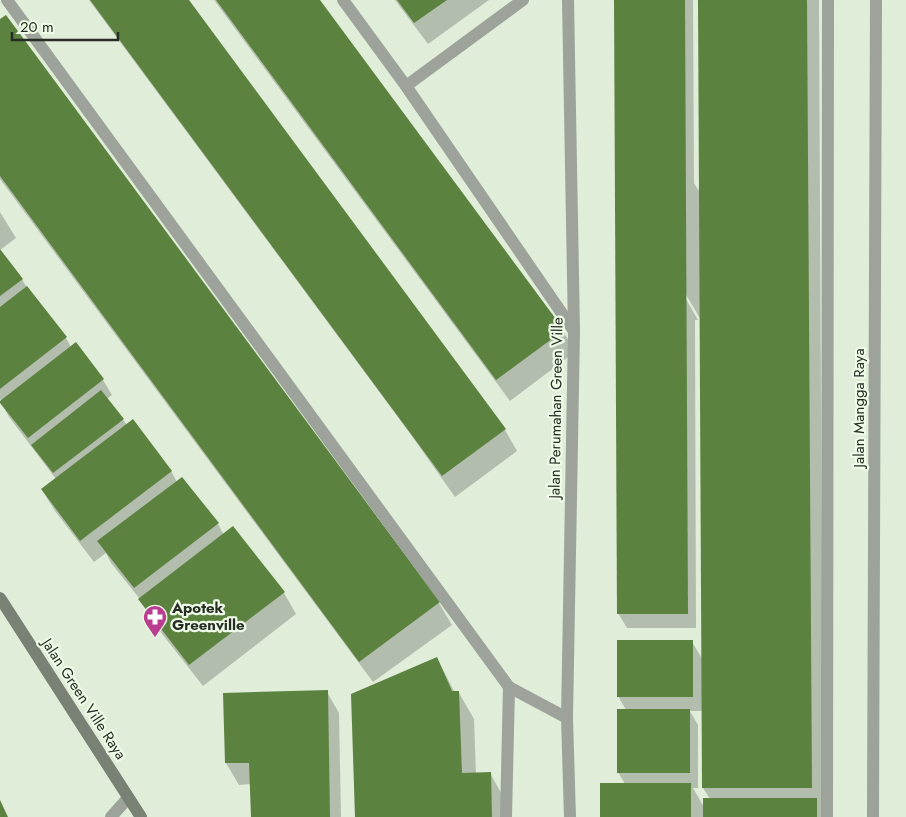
<svg xmlns="http://www.w3.org/2000/svg" width="906" height="817" font-family="Jost,sans-serif">
<style>
.shadow{fill:#0003;fill-rule:evenodd}
.building{fill:#5c8240}
.lines{fill:none;stroke-linecap:round;stroke-linejoin:round}
.lane{stroke:#9da29a;stroke-width:12}
.street{stroke:#9da29a;stroke-width:12}
.secondary{stroke:#798174;stroke-width:12}
.labels{text-anchor:middle;stroke-width:4.5;stroke-linejoin:round;paint-order:stroke}
.street-label{font-size:15px;fill:#272c24;stroke:#eefbe6}
.poi-label{font-size:15px;font-weight:bold;fill:#272c24;stroke:#eefbe6;text-anchor:start}
</style>
<rect width="100%" height="100%" fill="#e0edd9"/>
<g class="shadow">
<polygon points="89,0 187,0 505,430 517,451 455,497 409,432"/>
<polygon points="214,0 319,0 563,331 575,352 510,401"/>
<polygon points="395,0 489,0 428,44"/>
<path d="M616,0H693L694,183L700,193L699,0H819L823,811L827,817H601L625,784L618,772L626,710L618,696L692,642L703,660L701,320L685,293L683,294L698,320H695L696,628H627L618,613ZM690,711H703V788L710,799L704,807L693,788H698V725Z"/>
<polygon points="6,16 439,603 452,625 373,682 0,179 0,21"/>
<polygon points="0,212 16,238 0,250"/>
<polygon points="0,251 22,279 27,288 66,338 71,347 75,344 103,380 112,395 107,399 127,425 171,471 177,482 182,478 218,524 224,535 284,593 296,614 203,686 152,621 140,599 111,563 106,553 94,562 55,511 42,490 56,479 9,417 1,402 2,401 0,399"/>
<polygon points="437,658 455,693 459,693 474,719 476,774 490,773 505,800 506,817 356,817"/>
<polygon points="327,692 339,713 341,817 252,817 251,784 239,785 226,763 224,694"/>
</g>
<g class="building">
<polygon points="90,0 189,0 506,429 442,476"/>
<polygon points="216,0 320,0 564,330 496,380"/>
<polygon points="397,0 447,0 414,23"/>
<polygon points="614,0 685,0 688,614 617,614"/>
<polygon points="698,0 807,0 812,788 702,788"/>
<polygon points="6,15 440,602 359,662 0,176 0,19"/>
<polygon points="0,249 23,279 0,296"/>
<polygon points="27,286 67,337 0,389 0,307"/>
<polygon points="76,342 104,379 28,438 0,403 0,401"/>
<polygon points="101,390 124,419 53,473 31,445"/>
<polygon points="133,419 172,471 80,541 41,489"/>
<polygon points="182,477 219,523 134,588 97,541"/>
<polygon points="233,526 285,592 189,665 138,599"/>
<rect x="617" y="640" width="76" height="57"/>
<polygon points="437,657 452,691 459,691 462,773 491,772 492,817 355,817 351,694"/>
<polygon points="328,690 330,817 251,817 249,763 225,763 223,693"/>
<rect x="617" y="709" width="73" height="64"/>
<rect x="600" y="783" width="91" height="34"/>
<rect x="703" y="798" width="114" height="19"/>
<polygon points="0,800 8,817 0,817"/>
</g>
<g class="lines">
<g class="lane">
<polyline points="111,817 128,798"/>
<polyline points="873,817 876,0"/>
</g>
<g class="street">
<polyline points="7,0 509,687 567,718"/>
<polyline points="343,0 406,86 574,331"/>
<polyline points="568,0 574,331 567,718 570,817"/>
<polyline points="406,86 523,0"/>
<polyline points="506,817 509,687"/>
<polyline points="827,817 828,0"/>
</g>
<polyline class="secondary" points="0,598 141,817"/>
</g>
<defs>
<g id="pharmacy-pin" transform="scale(1.25)"><path d="M0 17L-7.5 6A9.5 9.5 0 1 1 7.5 6Z" fill="#b93e90" stroke="#eefbe6"/><path d="M-2-6h4v4h4v4h-4v4h-4v-4h-4v-4h4Z" fill="#fff"/></g>
</defs>
<g fill-rule="evenodd">
<use href="#pharmacy-pin" x="155" y="617"/>
</g>
<g class="labels">
<g class="street-label">
<text transform="translate(556 408) rotate(-89)" y="5">Jalan Perumahan Green Ville</text>
<text transform="translate(859 408) rotate(-90)" y="5">Jalan Mangga Raya</text>
<text transform="translate(84 699) rotate(57)" y="5">Jalan Green Ville Raya</text>
</g>
<g class="poi-label">
<text x="172" y="613">Apotek<tspan x="172" dy="17">Greenville</tspan></text>
</g>
</g>
<path d="M12 32v8h106v-8" fill="none" stroke="#272c24" stroke-width="2.5"/>
<text x="20" y="32" font-size="15" fill="#272c24" stroke="#eefbe6" stroke-width="4" paint-order="stroke">20 m</text>
</svg>
